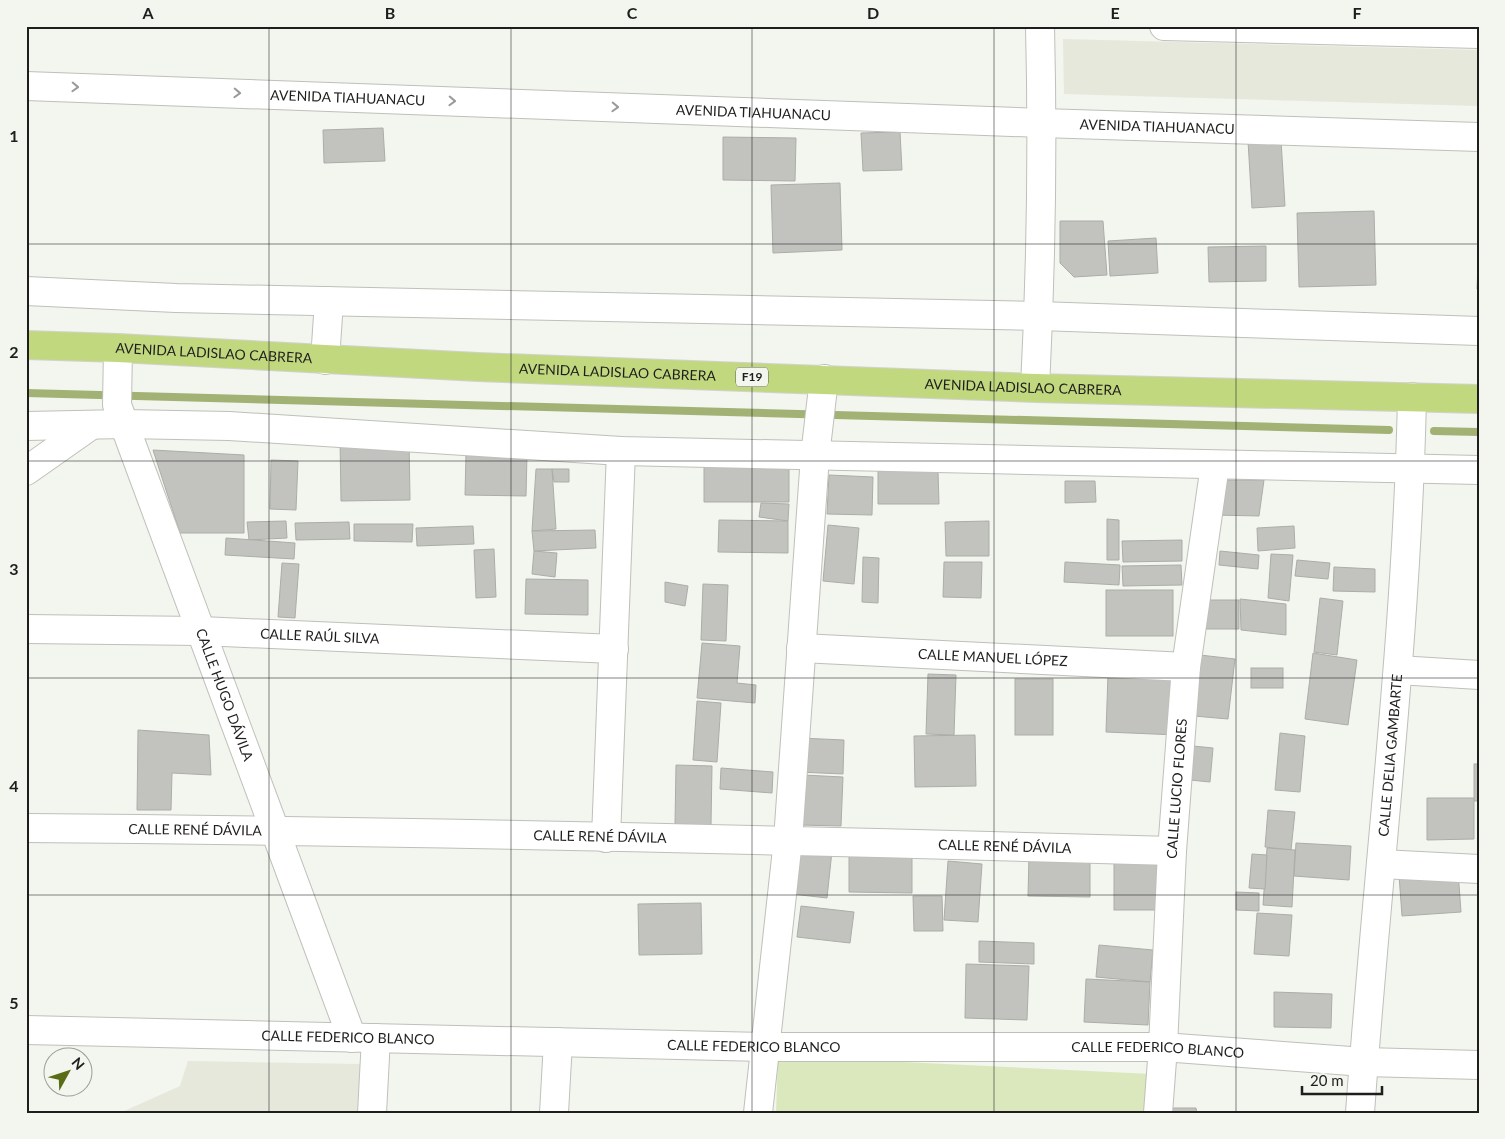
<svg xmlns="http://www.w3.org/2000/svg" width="1505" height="1139" font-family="Lato,sans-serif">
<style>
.built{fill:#e5e8db}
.green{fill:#dbe7bd}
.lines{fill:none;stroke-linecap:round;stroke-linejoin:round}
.stream{stroke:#a2b174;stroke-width:8}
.building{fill:#c2c3be;stroke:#abada8}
.minor-casing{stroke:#bec0ba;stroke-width:30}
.highway-casing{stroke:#d2d2d2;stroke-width:30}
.minor{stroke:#fff;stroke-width:28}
.highway{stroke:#c2d87f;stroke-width:28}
.oneway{stroke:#9a9a99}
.grid{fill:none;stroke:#1e1f1d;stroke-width:1;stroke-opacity:0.55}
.labels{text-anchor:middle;stroke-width:4;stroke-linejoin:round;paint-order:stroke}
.shield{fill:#f3f5ef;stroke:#5e5f5c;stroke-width:1}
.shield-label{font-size:12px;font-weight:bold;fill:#1e1f1d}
.street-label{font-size:14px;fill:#1e1f1d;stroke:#f3f5ef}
.neatline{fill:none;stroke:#1e1f1d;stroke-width:2}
.grid-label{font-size:16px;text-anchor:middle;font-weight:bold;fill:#1e1f1d}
</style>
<rect width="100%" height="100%" fill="#f3f5ef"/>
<g class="built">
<polygon points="1063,39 1479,50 1479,106 1064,94"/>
<polygon points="188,1061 360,1064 357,1113 120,1113 180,1086"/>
</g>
<polygon class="green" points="778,1056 1151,1074 1150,1113 776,1113"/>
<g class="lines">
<g class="stream">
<polyline points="26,393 1389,430"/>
<polyline points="1434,431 1479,432"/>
</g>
</g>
<g class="building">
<polygon points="383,128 385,161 324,163 323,130"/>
<polygon points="900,132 902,170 863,171 861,133"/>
<polygon points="723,137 796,138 795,181 723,180"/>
<polygon points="1281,140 1285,206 1252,208 1248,141"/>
<polygon points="840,183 842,250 773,253 771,185"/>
<polygon points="1374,211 1376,285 1299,287 1297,213"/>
<polygon points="1060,221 1103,221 1107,275 1074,277 1060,263"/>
<polygon points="1156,238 1158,273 1110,276 1108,241"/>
<polygon points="1479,242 1479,289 1477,289"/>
<polygon points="1266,246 1266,281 1209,282 1208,247"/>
<polygon points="340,439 409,439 410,500 341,501"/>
<polygon points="153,450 244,455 244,533 180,533"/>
<polygon points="466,454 527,455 526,496 465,495"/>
<polygon points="704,458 789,459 789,502 704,502"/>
<polygon points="271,460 298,461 296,510 270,509"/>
<polygon points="536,469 552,469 556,529 532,531"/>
<polygon points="552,469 569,469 569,482 554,482"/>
<polygon points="878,471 938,471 939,504 878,504"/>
<polygon points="829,475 873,477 872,515 827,514"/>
<polygon points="1218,480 1264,480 1259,516 1214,515"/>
<polygon points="1065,481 1095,481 1096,502 1065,503"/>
<polygon points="761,503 789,504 788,521 759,517"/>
<polygon points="1107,519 1119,520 1119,560 1107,560"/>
<polygon points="719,520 788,521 788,553 718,552"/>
<polygon points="286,521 287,538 249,540 247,522"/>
<polygon points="989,521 989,556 946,556 945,522"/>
<polygon points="349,522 350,539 296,540 295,523"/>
<polygon points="354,524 413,524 412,542 354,541"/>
<polygon points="828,525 859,528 854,584 823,581"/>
<polygon points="473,526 474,544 417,546 416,528"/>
<polygon points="1294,526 1295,548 1258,551 1257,528"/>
<polygon points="595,530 596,548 534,551 532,531"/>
<polygon points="226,538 295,543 294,559 225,555"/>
<polygon points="1182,540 1182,561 1123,562 1122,541"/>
<polygon points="494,549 496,597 476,598 474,550"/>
<polygon points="534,551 557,553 555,577 532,574"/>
<polygon points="1220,551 1259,555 1258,569 1219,565"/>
<polygon points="1271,554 1293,555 1289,601 1268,598"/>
<polygon points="863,557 879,558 878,603 862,602"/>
<polygon points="1297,560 1330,563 1328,579 1295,576"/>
<polygon points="944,562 982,562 981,598 943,597"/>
<polygon points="1065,562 1120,565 1119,585 1064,582"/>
<polygon points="282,563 299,564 295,618 278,617"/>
<polygon points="1181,565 1182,585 1123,586 1122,566"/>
<polygon points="1334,567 1375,569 1375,592 1333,591"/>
<polygon points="526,579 588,580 588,615 525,614"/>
<polygon points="665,582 688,586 685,606 665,602"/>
<polygon points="703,584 728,585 726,641 701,640"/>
<rect x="1106" y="590" width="67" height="46"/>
<polygon points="1320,598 1343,601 1337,655 1314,652"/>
<polygon points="1240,599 1286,604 1286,635 1241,630"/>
<polygon points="1201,600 1239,600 1239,629 1202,629"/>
<polygon points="702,643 740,646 737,683 756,685 755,703 697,698"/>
<polygon points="1313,653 1357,660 1348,725 1305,719"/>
<polygon points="1200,655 1235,659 1228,719 1194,716"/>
<rect x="1251" y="668" width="32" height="20"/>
<polygon points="928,674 956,675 954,735 926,734"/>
<polygon points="1108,674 1178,676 1177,735 1106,732"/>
<rect x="1015" y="679" width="38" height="56"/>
<polygon points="697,701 721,703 717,762 693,760"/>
<polygon points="138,730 209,735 211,775 172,773 171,810 137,810"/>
<polygon points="1280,733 1305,736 1300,792 1275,790"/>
<polygon points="975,735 976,786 915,787 914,736"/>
<polygon points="800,738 844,740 843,774 798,772"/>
<polygon points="1193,746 1213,748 1210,782 1190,780"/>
<rect x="1474" y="764" width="5" height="37"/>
<polygon points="676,765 712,766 711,825 675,824"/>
<polygon points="721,768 773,772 772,793 720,789"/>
<polygon points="803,775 843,777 841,826 801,825"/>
<polygon points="1427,798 1474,798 1474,839 1427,840"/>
<polygon points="1268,810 1295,812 1291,850 1265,847"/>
<polygon points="1296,843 1351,846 1349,880 1294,876"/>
<polygon points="849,846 912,847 912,893 849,892"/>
<polygon points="797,847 832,851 827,898 792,894"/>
<polygon points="1267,848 1295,850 1292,907 1263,905"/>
<polygon points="1252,854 1267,855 1265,889 1249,888"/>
<polygon points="1029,855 1090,856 1090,897 1028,896"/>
<polygon points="948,861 982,864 978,922 944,920"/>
<rect x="1114" y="862" width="43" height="48"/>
<polygon points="1458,871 1461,912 1402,916 1399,875"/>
<polygon points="1236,892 1259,893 1259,911 1236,910"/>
<polygon points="913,896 942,896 943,931 914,931"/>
<polygon points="701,903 702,954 639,955 638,904"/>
<polygon points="801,906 854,912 850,943 797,937"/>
<polygon points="1257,913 1292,915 1289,956 1254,954"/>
<polygon points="979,941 1034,943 1034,964 979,962"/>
<polygon points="1099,945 1153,950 1150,982 1096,977"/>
<polygon points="966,964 1029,966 1027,1020 965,1018"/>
<polygon points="1086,979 1150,982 1148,1025 1084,1022"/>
<polygon points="1274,992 1332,994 1331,1028 1274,1027"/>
<polygon points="1173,1108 1196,1108 1197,1113 1169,1113"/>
</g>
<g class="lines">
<g class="minor-casing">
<g id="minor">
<polyline points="1164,26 1479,34"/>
<path id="s1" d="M26,86L1042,123L1479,137"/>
<polyline points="26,291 176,298 1039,316 1479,331"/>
<path id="s2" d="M118,348L117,405L124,424L352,1038"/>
<polyline points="325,360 329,301"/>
<path d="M1035,388C1041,268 1043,147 1040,26"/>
<polyline points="26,426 124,424 229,426 621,451 1479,470"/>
<polyline points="26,471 90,426"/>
<path id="s3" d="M26,629L201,631L614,649"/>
<path id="s4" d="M801,648L1186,667"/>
<polyline points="1398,670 1479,675"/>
<path id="s5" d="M26,828C408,831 790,840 1172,851"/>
<polyline points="606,838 621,451"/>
<polyline points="1381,864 1479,869"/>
<path id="s6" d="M26,1030L765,1047H1163L1364,1062L1479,1065"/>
<polyline points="372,1113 376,1038"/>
<polyline points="554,1113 558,1042"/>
<polyline points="758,1113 788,840 815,456 824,379"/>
<path id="s7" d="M1158,1113L1163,1047L1172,851L1186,667L1215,465"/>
<path id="s8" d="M1360,1113C1377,874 1407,636 1412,397"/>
</g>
</g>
<g class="highway-casing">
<g id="highway">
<path id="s9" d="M26,345L118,348L478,367L1035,388L1479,399"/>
</g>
</g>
<use href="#minor" class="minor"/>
<use href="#highway" class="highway"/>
</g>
<defs><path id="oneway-chevron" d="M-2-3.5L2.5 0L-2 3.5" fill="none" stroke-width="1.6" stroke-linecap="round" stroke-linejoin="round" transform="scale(1.25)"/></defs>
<g class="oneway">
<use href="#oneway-chevron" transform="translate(75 87) rotate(2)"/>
<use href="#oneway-chevron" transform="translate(237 93) rotate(2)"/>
<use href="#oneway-chevron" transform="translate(452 101) rotate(2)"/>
<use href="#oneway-chevron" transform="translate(615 107) rotate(2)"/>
</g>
<path class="grid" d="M269,26V1113M511,26V1113M752,26V1113M994,26V1113M1236,26V1113M26,244H1479M26,461H1479M26,678H1479M26,895H1479"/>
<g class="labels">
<rect class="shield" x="736" y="367.5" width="32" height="19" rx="4"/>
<g class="shield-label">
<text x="752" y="381">F19</text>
</g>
<g class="street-label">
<text dy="5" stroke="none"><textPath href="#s1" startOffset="322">AVENIDA TIAHUANACU</textPath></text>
<text dy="5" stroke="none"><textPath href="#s1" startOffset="728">AVENIDA TIAHUANACU</textPath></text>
<text dy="5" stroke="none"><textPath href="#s1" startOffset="1132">AVENIDA TIAHUANACU</textPath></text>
<text dy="5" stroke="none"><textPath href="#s9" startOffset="188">AVENIDA LADISLAO CABRERA</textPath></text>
<text dy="5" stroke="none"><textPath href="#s9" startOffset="592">AVENIDA LADISLAO CABRERA</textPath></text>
<text dy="5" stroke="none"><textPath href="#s9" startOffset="998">AVENIDA LADISLAO CABRERA</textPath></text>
<text dy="5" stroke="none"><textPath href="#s3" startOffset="294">CALLE RAÚL SILVA</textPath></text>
<text dy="5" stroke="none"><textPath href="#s4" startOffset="192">CALLE MANUEL LÓPEZ</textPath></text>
<text dy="5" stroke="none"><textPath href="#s2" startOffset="366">CALLE HUGO DÁVILA</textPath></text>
<text dy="5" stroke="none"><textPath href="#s8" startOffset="359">CALLE DELIA GAMBARTE</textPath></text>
<text dy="5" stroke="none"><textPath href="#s7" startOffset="325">CALLE LUCIO FLORES</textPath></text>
<text dy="5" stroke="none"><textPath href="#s5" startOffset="169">CALLE RENÉ DÁVILA</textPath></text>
<text dy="5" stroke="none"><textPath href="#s5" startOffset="574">CALLE RENÉ DÁVILA</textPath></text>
<text dy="5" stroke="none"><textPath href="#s5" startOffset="979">CALLE RENÉ DÁVILA</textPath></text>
<text dy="5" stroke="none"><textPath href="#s6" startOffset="322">CALLE FEDERICO BLANCO</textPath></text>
<text dy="5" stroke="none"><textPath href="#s6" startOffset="728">CALLE FEDERICO BLANCO</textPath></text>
<text dy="5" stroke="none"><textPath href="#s6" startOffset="1132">CALLE FEDERICO BLANCO</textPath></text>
</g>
</g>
<rect width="1505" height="1139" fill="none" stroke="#f3f5ef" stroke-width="55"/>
<g transform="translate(68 1072) rotate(50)"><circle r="24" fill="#f3f5ef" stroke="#9e9f9b"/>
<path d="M0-4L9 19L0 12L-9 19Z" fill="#5b6c17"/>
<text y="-8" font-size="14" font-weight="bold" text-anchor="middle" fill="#1e1f1d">N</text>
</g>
<path d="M1302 1086v8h80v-8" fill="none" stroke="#1e1f1d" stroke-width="2.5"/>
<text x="1310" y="1086" font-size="15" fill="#1e1f1d" stroke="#f3f5ef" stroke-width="4" paint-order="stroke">20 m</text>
<rect x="28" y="28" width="1450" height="1084" class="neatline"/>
<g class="grid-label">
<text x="148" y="19">A</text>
<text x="390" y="19">B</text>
<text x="632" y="19">C</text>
<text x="873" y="19">D</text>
<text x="1115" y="19">E</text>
<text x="1357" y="19">F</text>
<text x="14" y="142">1</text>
<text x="14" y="358">2</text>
<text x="14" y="575">3</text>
<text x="14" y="792">4</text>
<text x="14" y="1009">5</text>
</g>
</svg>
